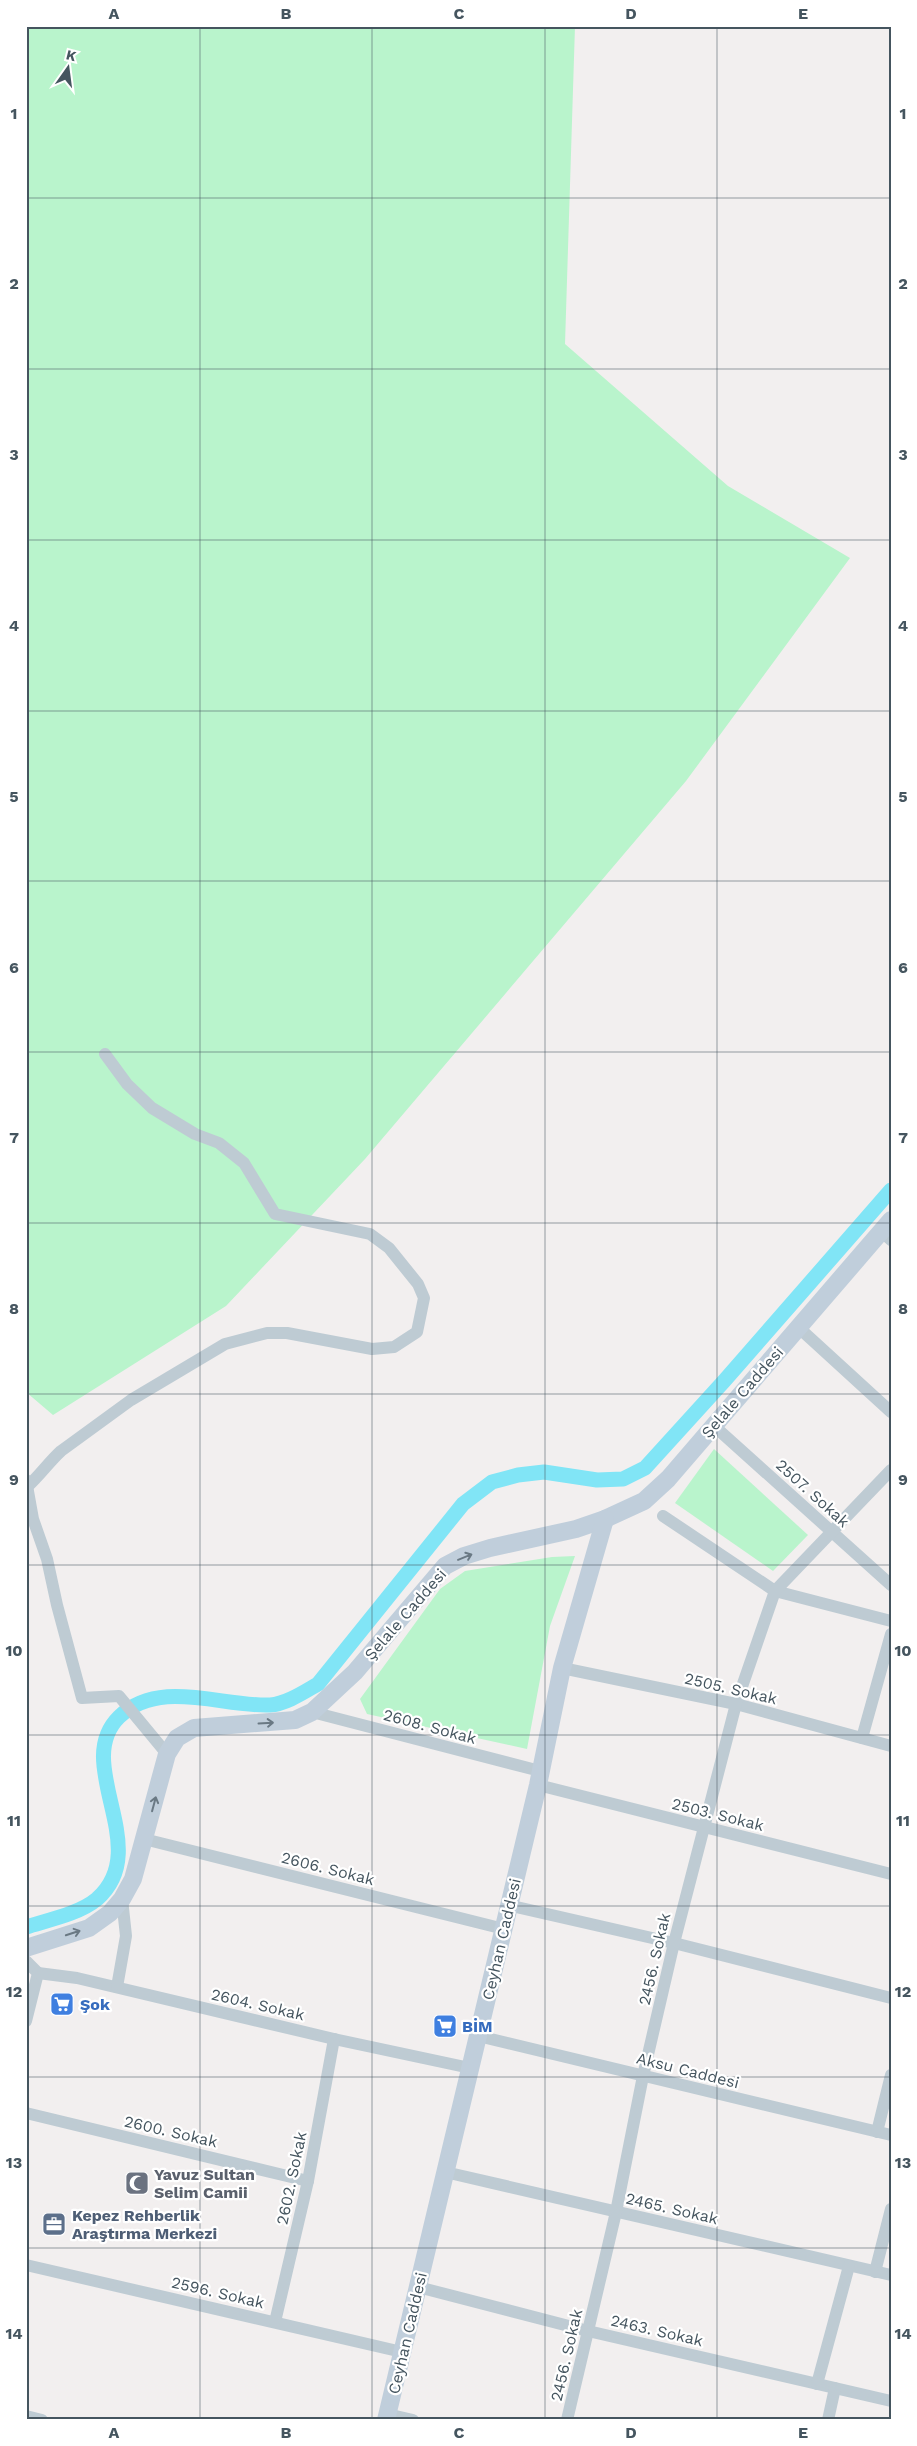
<svg xmlns="http://www.w3.org/2000/svg" width="917" height="2446" font-family="'Work Sans',sans-serif">
<style>
.green{fill:#b9f4cc}
.lines{fill:none;stroke-linecap:round;stroke-linejoin:round}
.canal{stroke:#81e5f6;stroke-width:15}
.street{stroke:#becbd3;stroke-width:12}
.secondary{stroke:#c0cedb;stroke-width:18}
.oneway{stroke:#6a7984}
.grid{fill:none;stroke:#45555f;stroke-width:1;stroke-opacity:0.55}
.labels{text-anchor:middle;stroke-width:4.5;stroke-linejoin:round;paint-order:stroke}
.street-label{font-size:16px;fill:#45555f;stroke:#fff}
.shop-label{font-size:16px;font-weight:bold;fill:#366cbe;stroke:#fff;text-anchor:start}
.worship-label{font-size:16px;font-weight:bold;fill:#5b616d;stroke:#fff;text-anchor:start}
.service-label{font-size:16px;font-weight:bold;fill:#4e5e75;stroke:#fff;text-anchor:start}
.neatline{fill:none;stroke:#45555f;stroke-width:2}
.grid-label{font-size:16px;text-anchor:middle;font-weight:bold;fill:#45555f}
</style>
<rect width="100%" height="100%" fill="#f2efef"/>
<g class="green">
<polygon points="26,26 575,26 565,344 728,486 850,558 686,781 365,1159 226,1306 53,1415 26,1392"/>
<polygon points="714,1449 808,1535 773,1571 675,1503"/>
<polygon points="575,1556 550,1626 527,1749 367,1714 360,1699 440,1589 465,1571 552,1557"/>
</g>
<g class="lines">
<path class="canal" d="M26,1927C48,1920 79,1914 97,1899C155,1848 71,1764 119,1717C160,1678 221,1707 270,1705C286,1704 304,1692 318,1684L463,1504L492,1482L518,1475L544,1472L597,1480L623,1479L645,1468L725,1380L891,1190"/>
<g class="street">
<polyline points="881,1231 891,1240"/>
<polyline points="798,1327 891,1412"/>
<polyline points="713,1425 891,1585"/>
<polyline points="26,1480 33,1519 47,1559 57,1605 82,1698 119,1696 167,1754"/>
<path d="M28,1486C40,1475 49,1462 61,1451L131,1400L225,1344L267,1333H287L372,1349L394,1347L417,1332L424,1298L418,1284L389,1248L370,1234L275,1214L244,1163L219,1143L195,1134L152,1108L127,1084L105,1054"/>
<polyline points="663,1516 775,1591 891,1621"/>
<polyline points="562,1668 736,1704 891,1746"/>
<polyline points="312,1712 540,1771"/>
<polyline points="862,1738 891,1634"/>
<polyline points="538,1785 891,1874"/>
<polyline points="144,1839 504,1929"/>
<polyline points="508,1905 674,1943 891,1998"/>
<polyline points="26,1961 38,1973 26,2021"/>
<polyline points="38,1973 77,1978 334,2039 470,2068"/>
<polyline points="117,1987 126,1936 122,1899"/>
<polyline points="478,2036 891,2135"/>
<polyline points="26,2113 308,2181"/>
<polyline points="877,2132 891,2075"/>
<polyline points="445,2172 891,2275"/>
<polyline points="26,2265 402,2352"/>
<polyline points="875,2272 891,2209"/>
<polyline points="418,2287 588,2331 891,2401"/>
<polyline points="275,2322 308,2181 334,2039"/>
<polyline points="817,2384 849,2266"/>
<polyline points="387,2414 413,2420"/>
<polyline points="26,2416 42,2420"/>
<polyline points="567,2420 616,2212 643,2076 674,1943 736,1704 775,1591 891,1470"/>
<polyline points="828,2420 835,2388"/>
</g>
<g class="secondary">
<polyline points="26,1948 89,1928 110,1913 122,1899 133,1879 167,1754 177,1738 194,1728 295,1720 312,1712 355,1672 445,1566 464,1556 490,1548 576,1529 605,1519 644,1501 668,1479 891,1220"/>
<polyline points="386,2420 538,1785 562,1668 605,1519"/>
</g>
</g>
<defs><path id="oneway-shaft" d="M-6 0H5M1.5-3L5.5 0L1.5 3" fill="none" stroke-width="1.6" stroke-linecap="round" stroke-linejoin="round" transform="scale(1.25)"/></defs>
<g class="oneway">
<use href="#oneway-shaft" transform="translate(465 1557) rotate(-22)"/>
<use href="#oneway-shaft" transform="translate(266 1723) rotate(-3)"/>
<use href="#oneway-shaft" transform="translate(154 1804) rotate(-75)"/>
<use href="#oneway-shaft" transform="translate(73 1933) rotate(-18)"/>
</g>
<path class="grid" d="M200,26V2420M372,26V2420M545,26V2420M717,26V2420M26,198H891M26,369H891M26,540H891M26,711H891M26,881H891M26,1052H891M26,1223H891M26,1394H891M26,1565H891M26,1735H891M26,1906H891M26,2077H891M26,2248H891"/>
<defs>
<g id="supermarket-square" transform="scale(1.25)"><rect x="-9" y="-9" width="18" height="18" rx="4" fill="#3f7fe0" stroke="#fff"/><path d="M-6-5.5h2.5l.6 2H6L4.5 2H-2.5L-4.4-4H-6ZM-1.5 3.2a1.3 1.3 0 1 0 .1 0ZM3 3.2a1.3 1.3 0 1 0 .1 0Z" fill="#fff"/></g>
<g id="mosque-square" transform="scale(1.25)"><rect x="-9" y="-9" width="18" height="18" rx="4" fill="#6b7280" stroke="#fff"/><path d="M3.5-4.9A6 6 0 1 0 3.5 4.9A5 5 0 1 1 3.5-4.9Z" fill="#fff"/></g>
<g id="office-square" transform="scale(1.25)"><rect x="-9" y="-9" width="18" height="18" rx="4" fill="#5c6f8a" stroke="#fff"/><path d="M-6-3h4V-5.5h4V-3h4V5H-6ZM-1-4.5V-3h2v-1.5ZM-6 0V1H6V0Z" fill="#fff"/></g>
</defs>
<g fill-rule="evenodd">
<use href="#supermarket-square" x="62" y="2004"/>
<use href="#supermarket-square" x="445" y="2026"/>
<use href="#mosque-square" x="137" y="2183"/>
<use href="#office-square" x="54" y="2224"/>
</g>
<g class="labels">
<g class="street-label">
<text transform="translate(742 1392) rotate(-49)" y="6">Şelale Caddesi</text>
<text transform="translate(813 1493) rotate(42)" y="6">2507. Sokak</text>
<text transform="translate(405 1614) rotate(-49)" y="6">Şelale Caddesi</text>
<text transform="translate(731 1688) rotate(13)" y="6">2505. Sokak</text>
<text transform="translate(430 1726) rotate(15)" y="6">2608. Sokak</text>
<text transform="translate(718 1814) rotate(14)" y="6">2503. Sokak</text>
<text transform="translate(328 1868) rotate(14)" y="6">2606. Sokak</text>
<text transform="translate(501 1939) rotate(-77)" y="6">Ceyhan Caddesi</text>
<text transform="translate(654 1959) rotate(-77)" y="6">2456. Sokak</text>
<text transform="translate(258 2004) rotate(13)" y="6">2604. Sokak</text>
<text transform="translate(688 2070) rotate(14)" y="6">Aksu Caddesi</text>
<text transform="translate(171 2131) rotate(13)" y="6">2600. Sokak</text>
<text transform="translate(291 2178) rotate(-78)" y="6">2602. Sokak</text>
<text transform="translate(672 2208) rotate(13)" y="6">2465. Sokak</text>
<text transform="translate(218 2292) rotate(13)" y="6">2596. Sokak</text>
<text transform="translate(657 2330) rotate(13)" y="6">2463. Sokak</text>
<text transform="translate(407 2333) rotate(-77)" y="6">Ceyhan Caddesi</text>
<text transform="translate(566 2355) rotate(-77)" y="6">2456. Sokak</text>
</g>
<g class="shop-label">
<text x="80" y="2010">Şok</text>
<text x="462" y="2032">BİM</text>
</g>
<g class="worship-label">
<text x="154" y="2180">Yavuz Sultan<tspan x="154" dy="18">Selim Camii</tspan></text>
</g>
<g class="service-label">
<text x="72" y="2221">Kepez Rehberlik<tspan x="72" dy="18">Araştırma Merkezi</tspan></text>
</g>
</g>
<rect width="917" height="2446" fill="none" stroke="#ffffff" stroke-width="55"/>
<g transform="translate(68 68) rotate(14)" stroke="#ffffff" stroke-width="4" paint-order="stroke">
<path d="M0-4L9 19L0 12L-9 19Z" fill="#45555f"/>
<text y="-8" font-size="14" font-weight="bold" text-anchor="middle" fill="#45555f">K</text>
</g>
<rect x="28" y="28" width="862" height="2390" class="neatline"/>
<g class="grid-label">
<text x="114" y="19">A</text>
<text x="286" y="19">B</text>
<text x="459" y="19">C</text>
<text x="631" y="19">D</text>
<text x="803" y="19">E</text>
<text x="14" y="119">1</text>
<text x="903" y="119">1</text>
<text x="14" y="289">2</text>
<text x="903" y="289">2</text>
<text x="14" y="460">3</text>
<text x="903" y="460">3</text>
<text x="14" y="631">4</text>
<text x="903" y="631">4</text>
<text x="14" y="802">5</text>
<text x="903" y="802">5</text>
<text x="14" y="973">6</text>
<text x="903" y="973">6</text>
<text x="14" y="1143">7</text>
<text x="903" y="1143">7</text>
<text x="14" y="1314">8</text>
<text x="903" y="1314">8</text>
<text x="14" y="1485">9</text>
<text x="903" y="1485">9</text>
<text x="14" y="1656">10</text>
<text x="903" y="1656">10</text>
<text x="14" y="1826">11</text>
<text x="903" y="1826">11</text>
<text x="14" y="1997">12</text>
<text x="903" y="1997">12</text>
<text x="14" y="2168">13</text>
<text x="903" y="2168">13</text>
<text x="14" y="2339">14</text>
<text x="903" y="2339">14</text>
<text x="114" y="2438">A</text>
<text x="286" y="2438">B</text>
<text x="459" y="2438">C</text>
<text x="631" y="2438">D</text>
<text x="803" y="2438">E</text>
</g>
</svg>
